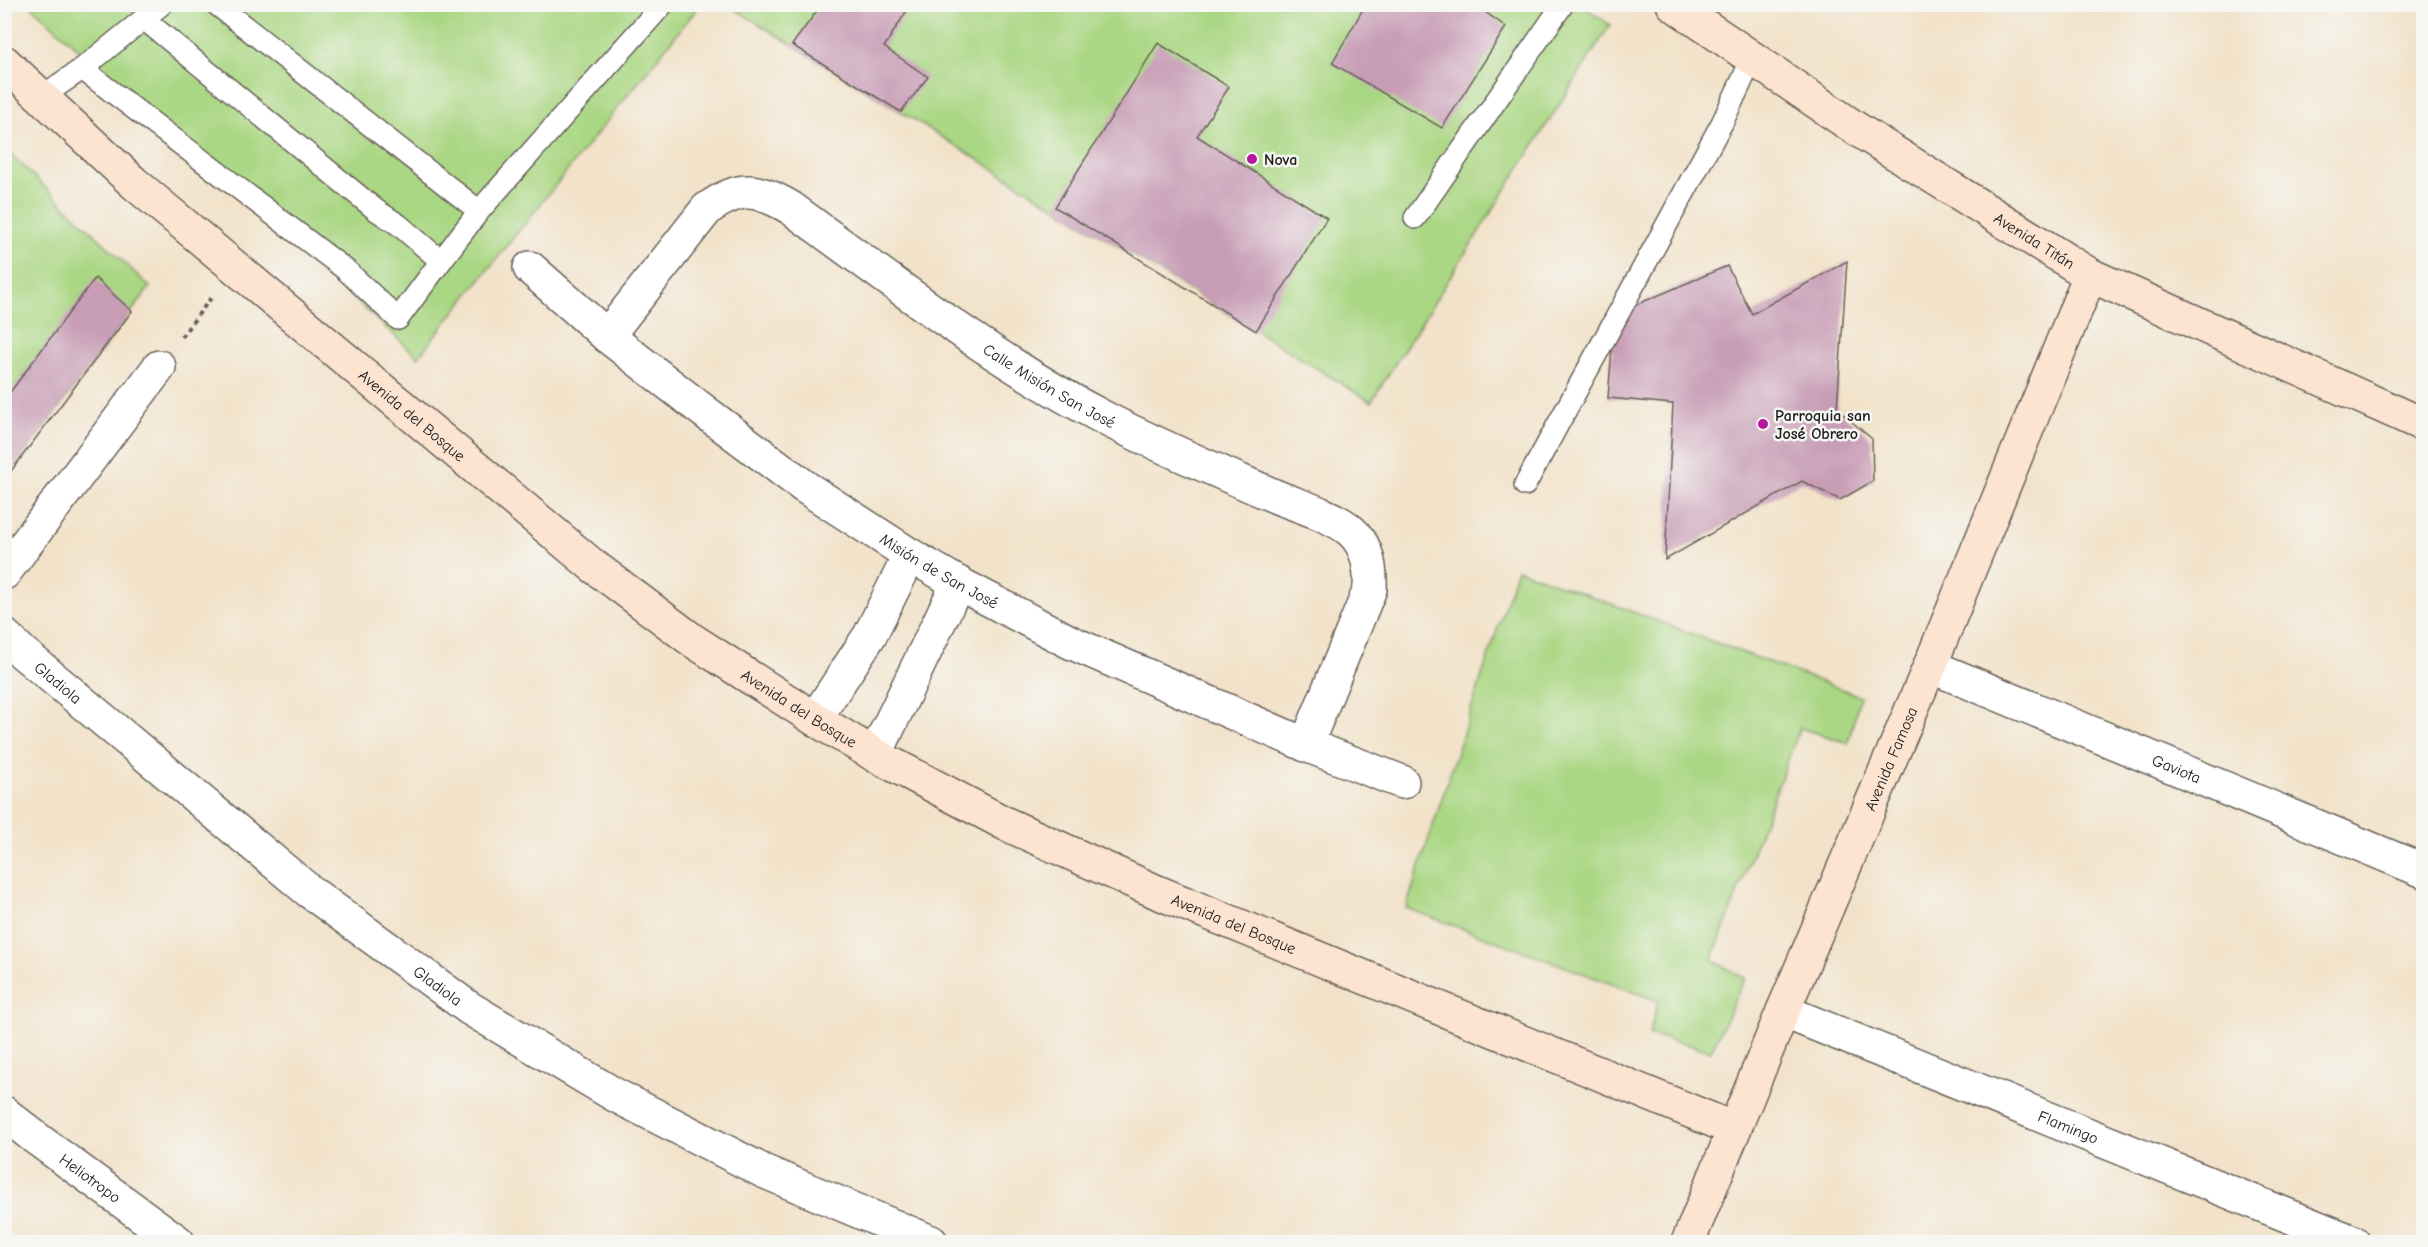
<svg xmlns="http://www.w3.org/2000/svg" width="2428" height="1247" font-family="'Comic Neue',sans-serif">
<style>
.park{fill:#aad783;stroke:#637a50;stroke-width:1.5}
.building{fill:#c89db6}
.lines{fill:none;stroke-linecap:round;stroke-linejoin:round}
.lane-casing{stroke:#676159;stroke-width:24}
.street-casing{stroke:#676159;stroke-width:36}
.secondary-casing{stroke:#676159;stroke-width:36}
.path{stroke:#676159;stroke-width:4;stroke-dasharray:4.5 4.5;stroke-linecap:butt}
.lane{stroke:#fff;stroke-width:21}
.street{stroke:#fff;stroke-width:33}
.secondary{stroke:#fde4d1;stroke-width:33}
.poi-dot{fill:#b5179e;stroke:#f6f6f2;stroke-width:2}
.labels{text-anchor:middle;stroke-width:5;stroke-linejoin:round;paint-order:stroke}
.poi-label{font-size:16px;font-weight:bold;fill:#1c1c1c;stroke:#f6f6f2;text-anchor:start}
.street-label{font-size:16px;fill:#1c1c1c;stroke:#f6f6f2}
</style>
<rect width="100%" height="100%" fill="#f6f6f2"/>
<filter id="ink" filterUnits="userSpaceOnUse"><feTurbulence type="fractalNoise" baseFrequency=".0167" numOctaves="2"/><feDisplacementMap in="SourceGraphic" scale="12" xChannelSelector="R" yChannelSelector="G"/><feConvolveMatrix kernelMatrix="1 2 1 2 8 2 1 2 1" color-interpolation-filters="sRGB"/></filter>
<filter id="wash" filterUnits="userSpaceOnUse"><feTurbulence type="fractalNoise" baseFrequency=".008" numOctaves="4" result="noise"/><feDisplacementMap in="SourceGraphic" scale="24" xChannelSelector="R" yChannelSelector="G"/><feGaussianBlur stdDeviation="1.35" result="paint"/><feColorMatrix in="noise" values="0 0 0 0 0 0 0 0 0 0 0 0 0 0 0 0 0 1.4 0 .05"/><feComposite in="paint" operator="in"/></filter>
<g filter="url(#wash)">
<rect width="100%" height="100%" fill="#f2e2c9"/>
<g class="park">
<polygon points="1580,4 1610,25 1371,402 728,5"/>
<polygon points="30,5 700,5 418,357"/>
<polygon points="4,148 150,287 5,479 4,479"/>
<polygon points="1517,569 1860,696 1848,743 1800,728 1712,960 1745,978 1711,1051 1649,1034 1658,1001 1406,908"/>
</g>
<g id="blocks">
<g class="building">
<polygon points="822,4 911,4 884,47 928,77 901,112 792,45"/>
<polygon points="1366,4 1474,4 1506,27 1442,128 1332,63"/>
<polygon points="1158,43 1229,87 1197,136 1327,218 1256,331 1055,207"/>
<polygon points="1847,261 1837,409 1872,439 1873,481 1840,500 1802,481 1665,560 1673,404 1608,398 1613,336 1626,309 1727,266 1752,314"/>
<polygon points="95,278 132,311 5,479 5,399"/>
</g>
</g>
</g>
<g filter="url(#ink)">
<use href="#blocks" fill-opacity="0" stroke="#676159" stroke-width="1.5"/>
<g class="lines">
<g class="lane-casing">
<g id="lane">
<polyline points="216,4 479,211 663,4"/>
<polyline points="82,69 346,270 398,319 441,261 399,225 376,210 145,20"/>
<polyline points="41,97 82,69 162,4"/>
<polyline points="1415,218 1563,4"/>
<polyline points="441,261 479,211"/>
<polyline points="1525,485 1722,123 1752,59"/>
</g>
</g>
<g class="street-casing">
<g id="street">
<path id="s1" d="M530,268L607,336L705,412L805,487L910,555L958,583L1070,642L1306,745L1402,782"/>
<path id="s2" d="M607,336L707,209C741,185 756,188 791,208C894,283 994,361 1108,420C1163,448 1220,472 1277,497C1299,506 1334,516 1351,531C1368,546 1371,568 1370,589L1306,745"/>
<polyline points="4,573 159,367"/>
<path id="s3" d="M4,635L23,653L309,891L469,1008L615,1095L763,1171L931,1242"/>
<path id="s4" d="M1930,666L2424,871"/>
<polyline points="815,719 870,635 910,555"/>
<polyline points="875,755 958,583"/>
<path id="s5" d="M1783,1011L2353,1242"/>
<path id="s6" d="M4,1113L37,1139L178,1242"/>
</g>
</g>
<g class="secondary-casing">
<g id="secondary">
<path id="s7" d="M1673,4L1855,128L2090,275L2424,425"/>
<path id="s8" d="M4,62L134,183L592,565L692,640L815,719L875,755L1006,824L1157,892L1734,1129"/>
<path id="s9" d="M1688,1242L1783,1011L1930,666L2090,275"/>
</g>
</g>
<polyline class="path" points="181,337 211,298"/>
<use href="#lane" class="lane"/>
<use href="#street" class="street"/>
<use href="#secondary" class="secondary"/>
</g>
</g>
<g class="poi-dot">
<circle cx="1252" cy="159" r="6"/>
<circle cx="1763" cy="424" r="6"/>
</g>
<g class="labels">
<g class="poi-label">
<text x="1264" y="165">Nova</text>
<text x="1775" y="421">Parroquia san<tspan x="1775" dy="18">José Obrero</tspan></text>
</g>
<g class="street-label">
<text dy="6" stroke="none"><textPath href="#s7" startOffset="432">Avenida Titán</textPath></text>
<text dy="6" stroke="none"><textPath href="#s2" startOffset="567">Calle Misión San José</textPath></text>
<text dy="6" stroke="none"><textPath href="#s8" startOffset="540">Avenida del Bosque</textPath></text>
<text dy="6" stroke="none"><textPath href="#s1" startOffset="510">Misión de San José</textPath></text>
<text dy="6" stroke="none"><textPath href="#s3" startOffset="72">Gladiola</textPath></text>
<text dy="6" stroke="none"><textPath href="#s8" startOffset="1026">Avenida del Bosque</textPath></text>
<text dy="6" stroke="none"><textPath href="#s9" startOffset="524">Avenida Famosa</textPath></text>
<text dy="6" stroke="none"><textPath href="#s4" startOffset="267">Gaviota</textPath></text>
<text dy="6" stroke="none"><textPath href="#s8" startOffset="1512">Avenida del Bosque</textPath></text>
<text dy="6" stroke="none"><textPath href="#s3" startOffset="558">Gladiola</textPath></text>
<text dy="6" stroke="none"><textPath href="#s5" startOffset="308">Flamingo</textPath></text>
<text dy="6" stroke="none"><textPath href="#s6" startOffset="108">Heliotropo</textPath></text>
</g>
</g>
<rect width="2428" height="1247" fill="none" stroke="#f6f6f2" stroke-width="24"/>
</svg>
